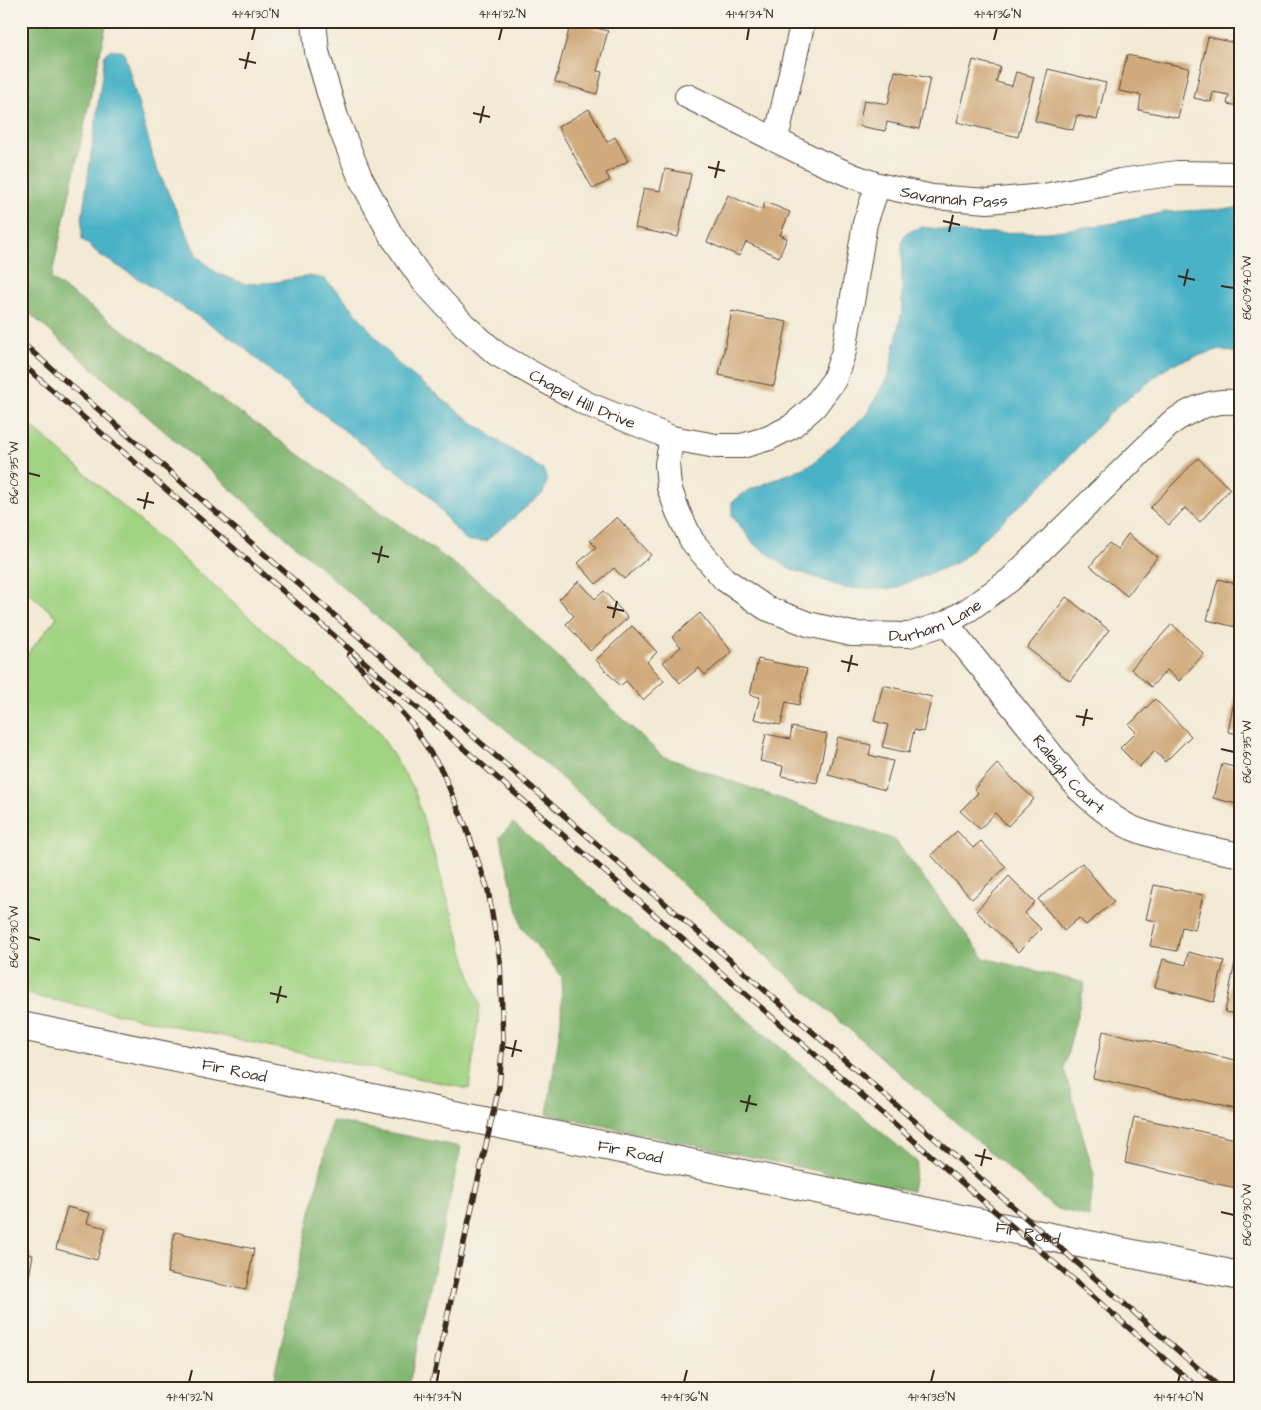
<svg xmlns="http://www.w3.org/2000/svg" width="1261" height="1410" font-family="'Architects Daughter',sans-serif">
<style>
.green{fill:#a0d382;stroke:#6e7e50}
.forest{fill:#80b570;stroke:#5e7047}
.water{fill:#48b2c7;stroke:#426e72}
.building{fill:#d0aa7c}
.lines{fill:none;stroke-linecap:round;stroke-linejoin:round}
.minor-casing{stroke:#574739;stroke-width:26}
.tertiary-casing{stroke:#574739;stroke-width:30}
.minor{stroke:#fff;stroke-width:24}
.tertiary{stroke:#fff;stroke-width:28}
.rail-casing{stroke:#3b2a1e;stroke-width:5.5}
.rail{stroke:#f7f3e8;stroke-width:4;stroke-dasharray:11;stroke-linecap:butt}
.ticks{fill:none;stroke:#3b2a1e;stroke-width:2}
.labels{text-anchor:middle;stroke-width:4;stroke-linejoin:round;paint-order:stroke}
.street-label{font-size:16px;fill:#3b2a1e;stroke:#f7f3e8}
.neatline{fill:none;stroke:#3b2a1e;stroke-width:2}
.ticks-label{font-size:12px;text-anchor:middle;fill:#3b2a1e}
</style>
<rect width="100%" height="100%" fill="#f7f3e8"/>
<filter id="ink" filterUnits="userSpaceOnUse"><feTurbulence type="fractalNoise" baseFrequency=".02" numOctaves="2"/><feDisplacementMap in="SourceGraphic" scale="10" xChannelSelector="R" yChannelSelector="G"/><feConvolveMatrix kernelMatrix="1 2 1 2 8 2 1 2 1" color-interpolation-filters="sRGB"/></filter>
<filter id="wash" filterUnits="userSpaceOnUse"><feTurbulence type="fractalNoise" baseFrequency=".0096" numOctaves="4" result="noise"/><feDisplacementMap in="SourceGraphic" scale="20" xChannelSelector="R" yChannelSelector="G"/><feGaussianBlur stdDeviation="1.12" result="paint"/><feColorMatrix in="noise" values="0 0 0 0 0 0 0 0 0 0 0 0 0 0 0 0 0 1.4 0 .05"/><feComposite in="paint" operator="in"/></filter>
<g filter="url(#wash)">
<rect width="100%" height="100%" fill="#f3ead5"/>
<polygon class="green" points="21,417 377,729 414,789 480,1006 469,1089 21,993 21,662 57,617 21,586"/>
<g class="forest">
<polygon points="21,21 107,21 51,279 481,583 662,756 895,840 984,958 1085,983 1064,1068 1094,1175 1089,1217 1054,1208 21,306"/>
<polygon points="513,823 917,1162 912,1191 547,1114 561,1022 562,977 522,928 500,837"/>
<polygon points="332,1121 461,1147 408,1389 271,1389"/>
</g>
<g class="water">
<polygon points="111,49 124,52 155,164 197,256 218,274 246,284 276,282 309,276 324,279 343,297 397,363 452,407 501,443 544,470 547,481 543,493 486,541 467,541 453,527 429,495 302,398 236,341 147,284 100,255 82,239 82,219 105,54"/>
<polygon points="1240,208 1240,353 1217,350 1172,364 1113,410 1043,484 958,562 893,589 845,588 788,568 753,543 732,516 732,502 747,491 812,464 866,415 889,374 902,310 902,240 907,232 922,227 967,233 1048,232 1109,224 1167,212"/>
</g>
<g id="blocks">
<g class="building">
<polygon points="571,22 608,31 597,71 602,72 597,94 555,82"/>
<polygon points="1208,37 1240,44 1240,106 1227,104 1229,95 1213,92 1211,102 1194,98"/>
<polygon points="1127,55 1189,68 1178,118 1139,110 1141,95 1119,91"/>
<polygon points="973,60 1000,67 996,82 1012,86 1016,72 1034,77 1018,137 957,122"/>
<polygon points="1048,69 1106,83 1097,120 1077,115 1073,130 1035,121"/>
<polygon points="895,71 930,78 919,129 887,122 885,131 859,126 864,100 888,104"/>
<polygon points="589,109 607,142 615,137 628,161 606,173 610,180 593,189 558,127"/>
<polygon points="665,169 691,174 678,237 635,228 644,188 660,191"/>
<polygon points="728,195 762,210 765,202 790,212 780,235 787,238 779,257 746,242 739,256 707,242"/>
<polygon points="732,311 787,322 774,386 719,375"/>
<polygon points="1198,458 1230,489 1200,522 1185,508 1169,525 1150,508"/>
<polygon points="617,517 651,555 624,579 614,568 596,584 578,563 596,547 590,541"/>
<polygon points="1128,534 1157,557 1127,596 1090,566 1109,543 1117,549"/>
<polygon points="1218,579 1240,585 1240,628 1207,620"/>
<polygon points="579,581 595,599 604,591 628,618 590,651 566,624 574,616 559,599"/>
<polygon points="1066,597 1109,630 1070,681 1027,648"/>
<polygon points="700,613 732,652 705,675 699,668 680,683 663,662 681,647 672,637"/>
<polygon points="1172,624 1204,654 1179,681 1167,670 1151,687 1131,669"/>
<polygon points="632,626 657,652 647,662 664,681 643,700 626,681 620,686 596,660"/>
<polygon points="758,659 807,669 799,705 786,702 781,725 754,719 760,697 750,695"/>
<polygon points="883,685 932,697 923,732 914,730 909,753 882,747 888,725 874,721"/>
<polygon points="1235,696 1240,697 1240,734 1228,732"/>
<polygon points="1155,699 1191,736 1165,762 1155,751 1139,767 1120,748 1136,732 1129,725"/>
<polygon points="792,727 827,734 817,783 781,776 783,766 760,761 766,734 790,739"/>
<polygon points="838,737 871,745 869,755 893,761 885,790 828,775"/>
<polygon points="1239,745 1240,745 1240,805 1213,798 1222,764 1234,767"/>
<polygon points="997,764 1034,799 1008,826 995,813 980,829 960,811 978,793 974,789"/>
<polygon points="957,831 973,848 981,841 1006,867 972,899 931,855"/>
<polygon points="1082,863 1114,902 1086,925 1079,918 1064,931 1038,899"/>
<polygon points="1009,876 1035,902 1025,913 1041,929 1018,952 976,911"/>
<polygon points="1154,885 1203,895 1195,930 1182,927 1177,951 1150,946 1156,921 1146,919"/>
<polygon points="1188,952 1224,961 1214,1002 1155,987 1163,959 1186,965"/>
<polygon points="1235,962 1240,963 1240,1015 1225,1012"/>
<polygon points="1103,1031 1240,1061 1240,1110 1093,1078"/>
<polygon points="1134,1117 1240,1140 1240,1189 1125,1163"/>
<polygon points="67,1207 90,1213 87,1223 106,1228 97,1260 56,1249"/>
<polygon points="175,1232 254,1249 246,1290 167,1273"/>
<polygon points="21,1253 33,1255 26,1293 21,1292"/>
</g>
</g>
</g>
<g filter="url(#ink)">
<use href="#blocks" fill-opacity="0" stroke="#574739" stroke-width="1"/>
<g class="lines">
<g class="minor-casing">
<g id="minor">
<path id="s1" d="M314,21L317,52L336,117L360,177L391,235L424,282L464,325L497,354L587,404L672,438L716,446H742L769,438L791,427L814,407L834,380L844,351L865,223L878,185"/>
<path id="s2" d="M687,96L818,161L853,176L878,185L932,197L988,201L1044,196L1120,181L1177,173L1240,174"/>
<polyline points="776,139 803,21"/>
<path id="s3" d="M672,438L667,464L669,487L678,512L692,541L724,579L766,608L808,624L852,634L909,635L946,623L968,610L1010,580L1171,423C1191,409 1215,398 1240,403"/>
<path id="s4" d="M946,623L1079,789C1094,803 1112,819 1132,828C1166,842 1204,847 1240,855"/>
</g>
</g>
<g class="tertiary-casing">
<g id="tertiary">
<path id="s5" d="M21,1026L1240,1276"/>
</g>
</g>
<use href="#minor" class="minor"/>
<use href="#tertiary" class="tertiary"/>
<g class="rail-casing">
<g id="rail">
<polyline points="21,342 1222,1389"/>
<polyline points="21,363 1199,1389"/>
<polyline points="349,655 412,724 442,771 466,827 488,890 500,960 503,1039 499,1087 431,1389"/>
</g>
</g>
<use href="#rail" class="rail"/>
</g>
</g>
<path class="ticks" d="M252,40L255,28M499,40L502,28M747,40L749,28M994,40L997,28M239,59L256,63M245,69L249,52M473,113L490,117M480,123L484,106M708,167L725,171M715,178L719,161M943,221L960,225M949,232L953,215M1178,276L1195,280M1184,286L1188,269M1221,286L1234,288M28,473L40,476M137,499L154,503M144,509L148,492M372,553L389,557M378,563L382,546M607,607L624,611M613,618L617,601M841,661L858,665M848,672L852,655M1076,716L1093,719M1083,726L1087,709M1221,749L1234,752M28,937L40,940M270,993L287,997M277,1003L281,986M505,1047L522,1051M512,1057L516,1040M740,1101L757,1105M746,1112L750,1095M975,1155L992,1159M981,1166L985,1149M1221,1212L1234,1215M189,1382L192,1370M437,1382L439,1370M684,1382L687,1370M931,1382L934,1370M1178,1382L1181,1370"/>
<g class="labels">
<g class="street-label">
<text dy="6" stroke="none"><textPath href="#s2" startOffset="288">Savannah Pass</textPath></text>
<text dy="6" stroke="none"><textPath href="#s1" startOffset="486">Chapel Hill Drive</textPath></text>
<text dy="6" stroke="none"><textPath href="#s3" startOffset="385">Durham Lane</textPath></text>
<text dy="6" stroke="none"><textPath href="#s4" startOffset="195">Raleigh Court</textPath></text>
<text dy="6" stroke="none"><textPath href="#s5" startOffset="218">Fir Road</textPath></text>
<text dy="6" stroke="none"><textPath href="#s5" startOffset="622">Fir Road</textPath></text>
<text dy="6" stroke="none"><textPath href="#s5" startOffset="1028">Fir Road</textPath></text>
</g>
</g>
<rect width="1261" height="1410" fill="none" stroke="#f7f3e8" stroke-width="55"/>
<rect x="28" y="28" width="1206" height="1354" class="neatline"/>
<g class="ticks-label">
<text x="255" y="18">41°41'30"N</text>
<text x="502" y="18">41°41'32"N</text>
<text x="749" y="18">41°41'34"N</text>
<text x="997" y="18">41°41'36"N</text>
<text transform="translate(1247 288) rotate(-90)" y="4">86°09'40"W</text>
<text transform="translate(14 473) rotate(-90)" y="4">86°09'35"W</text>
<text transform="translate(1247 752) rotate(-90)" y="4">86°09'35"W</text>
<text transform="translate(14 937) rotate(-90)" y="4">86°09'30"W</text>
<text transform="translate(1247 1215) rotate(-90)" y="4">86°09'30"W</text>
<text x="189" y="1401">41°41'32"N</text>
<text x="437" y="1401">41°41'34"N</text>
<text x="684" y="1401">41°41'36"N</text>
<text x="931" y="1401">41°41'38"N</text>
<text x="1178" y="1401">41°41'40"N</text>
</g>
</svg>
